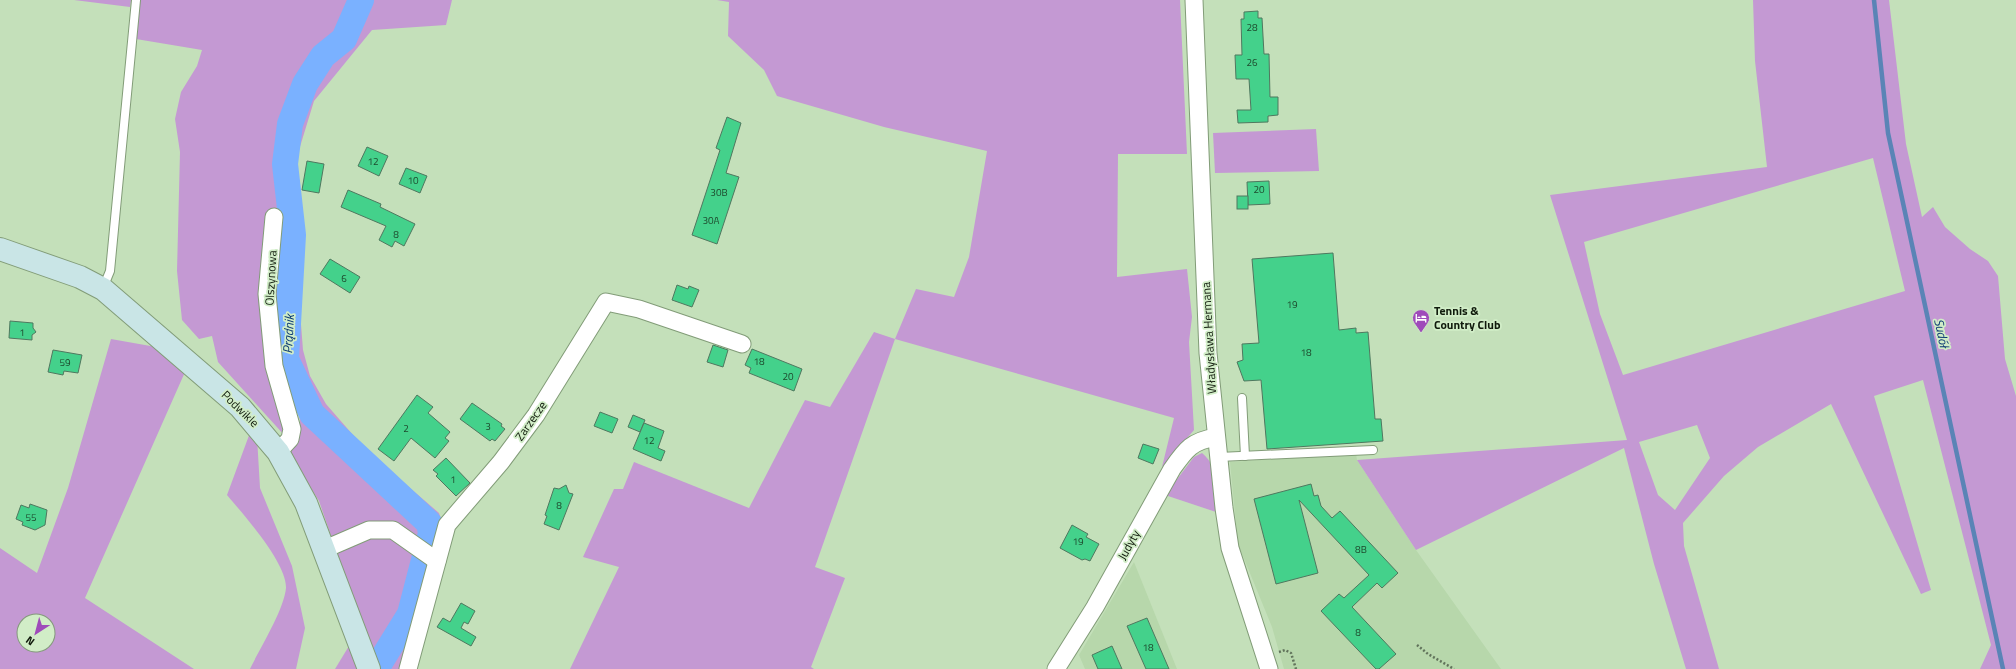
<svg xmlns="http://www.w3.org/2000/svg" width="2016" height="669" font-family="'Titillium Web',sans-serif">
<style>
.built{fill:#b7d7ab}
.green{fill:#c499d3;fill-rule:evenodd}
.lines{fill:none;stroke-linecap:round;stroke-linejoin:round}
.stream{stroke:#5a84b6;stroke-width:4.5}
.river{stroke:#7ab1ff;stroke-width:26}
.building{fill:#44d18b;stroke:#4f785f}
.lane-casing{stroke:#829c78;stroke-width:10}
.street-casing{stroke:#829c78;stroke-width:19}
.secondary-casing{stroke:#829c78;stroke-width:24}
.path{stroke:#61735b;stroke-width:2.5;stroke-dasharray:2 2;stroke-linecap:butt}
.lane{stroke:#fff;stroke-width:8}
.street{stroke:#fff;stroke-width:17}
.secondary{stroke:#c9e5e6;stroke-width:22}
.labels{text-anchor:middle;stroke-width:3.5;stroke-linejoin:round;paint-order:stroke}
.number-label{font-size:10px;fill:#1d482c}
.street-label{font-size:12px;fill:#101a0c;stroke:#d1edc7}
.poi-label{font-size:12px;font-weight:bold;fill:#101a0c;stroke:#d1edc7;text-anchor:start}
.water-label{font-size:13px;font-style:italic;fill:#083772;stroke:#d1edc7}
</style>
<rect width="100%" height="100%" fill="#c4e0ba"/>
<g class="built">
<polygon points="1356,454 1357,460 1416,550 1501,669 1284,669 1272,627 1238,544 1230,462"/>
<polygon points="1134,562 1177,669 1085,669 1079,655"/>
</g>
<g class="green">
<polygon points="74,0 131,0 130,7"/>
<polygon points="140,0 452,0 446,25 372,30 314,101 295,163 296,215 267,216 276,389 285,436 218,362 212,336 199,339 182,320 177,271 180,152 175,119 181,92 197,66 202,50 136,39"/>
<polygon points="717,0 1180,0 1187,154 1118,154 1117,277 1187,269 1192,317 1189,342 1194,430 1162,467 1174,418 895,339 815,567 845,578 811,667 814,669 570,669 619,567 583,557 614,489 623,489 634,462 749,508 805,400 830,407 874,332 895,339 916,289 954,297 969,257 987,151 884,127 777,96 764,70 728,36 729,2"/>
<path d="M1753,0H1889L1906,144L1922,217L1933,207L1945,227L1970,249L1988,261L1998,276L2005,359L2016,396V669H1980L1991,645L1923,380L1874,396L1931,590L1921,594L1831,404L1758,447L1724,476L1683,523L1684,546L1719,669H1686L1654,564L1624,448L1416,550L1357,460L1627,440L1550,195L1767,167L1755,61ZM1873,158L1905,291L1623,375L1600,314L1584,242ZM1697,425L1710,458L1675,510L1658,495L1639,442Z"/>
<polygon points="1316,129 1319,171 1215,173 1213,133"/>
<polygon points="297,230 297,273 303,350 310,376 326,404 367,451 439,513 443,524 404,669 377,669 319,501 288,451 299,430 300,420 281,358 275,311 275,248 287,231"/>
<path d="M111,339L156,347L185,372L85,598L194,669H0V548L37,573L68,488ZM24,621H48V645H24Z"/>
<path d="M251,430L257,437L260,488L292,566L305,628L296,669H250C260,648 284,610 286,588C287,563 243,514 227,495Z"/>
<path d="M1202,453C1220,468 1218,491 1219,513L1165,495L1194,457Z"/>
<polygon points="352,641 361,669 335,669"/>
</g>
<g class="lines">
<polyline class="stream" points="1874,0 1888,133 2003,669"/>
<polyline class="river" points="361,0 344,39 323,56 305,84 290,124 285,164 293,235 286,359 312,414 429,523 431,533 410,614 376,669"/>
</g>
<g class="building">
<polygon points="1258,11 1258,18 1262,18 1264,54 1269,54 1270,97 1278,97 1278,115 1268,116 1268,122 1238,123 1237,110 1251,110 1249,79 1236,79 1235,55 1242,55 1241,19 1244,19 1244,12"/>
<polygon points="727,117 741,123 726,173 739,177 717,244 692,235 720,150 716,148"/>
<polygon points="367,147 388,156 379,176 358,166"/>
<polygon points="307,161 324,164 319,193 302,190"/>
<polygon points="406,168 427,176 420,193 399,184"/>
<polygon points="1269,181 1270,204 1248,205 1247,182"/>
<polygon points="348,190 381,204 380,207 415,224 404,246 395,241 392,247 379,240 386,226 341,207"/>
<rect x="1237" y="196" width="11" height="13"/>
<polygon points="1333,253 1339,330 1356,328 1356,333 1368,332 1375,419 1381,419 1383,441 1267,449 1261,380 1244,381 1237,362 1243,360 1242,344 1259,343 1252,259"/>
<polygon points="330,259 360,277 350,293 320,274"/>
<polygon points="677,285 688,289 689,286 699,290 692,307 672,300"/>
<polygon points="10,321 33,323 33,328 36,332 32,335 32,340 9,338"/>
<polygon points="713,345 728,350 723,367 707,362"/>
<polygon points="752,349 802,369 794,391 749,373 751,368 745,365"/>
<polygon points="53,350 82,355 78,373 64,371 63,375 48,372"/>
<polygon points="417,395 433,407 428,413 450,432 445,438 449,441 435,458 411,438 394,461 378,449"/>
<polygon points="472,403 502,424 501,426 505,429 495,441 492,439 490,441 460,419"/>
<polygon points="600,412 618,419 612,433 594,426"/>
<polygon points="633,415 645,420 640,432 628,427"/>
<polygon points="644,423 664,431 658,448 665,451 661,461 633,449"/>
<polygon points="1143,444 1159,449 1153,464 1138,458"/>
<polygon points="446,458 470,483 456,496 436,476 438,474 433,470"/>
<polygon points="1311,484 1314,496 1318,495 1321,506 1332,518 1340,511 1398,573 1382,588 1377,583 1352,607 1396,654 1379,669 1376,669 1321,611 1339,594 1344,598 1369,575 1299,500 1318,573 1276,584 1254,499"/>
<polygon points="566,485 569,493 573,494 559,530 544,524 547,516 545,515 554,488 559,489"/>
<polygon points="30,504 47,510 45,525 35,530 22,525 23,522 16,519 21,505 29,508"/>
<polygon points="1072,525 1088,534 1086,537 1099,544 1090,561 1085,559 1082,560 1060,548"/>
<polygon points="461,603 475,611 468,624 464,622 461,628 476,637 471,646 437,627 443,618 450,622"/>
<polygon points="1147,618 1169,669 1146,669 1127,626"/>
<polygon points="1112,646 1122,669 1098,669 1092,655"/>
</g>
<g class="lines">
<g class="lane-casing">
<g id="lane">
<polyline points="103,288 110,271 136,0"/>
<polyline points="1242,398 1245,456"/>
<polyline points="1219,457 1373,450"/>
</g>
</g>
<g class="street-casing">
<g id="street">
<polyline points="1194,0 1208,353 1224,508 1230,548 1269,669"/>
<polyline points="274,217 267,294 274,366 292,429 290,439 278,452"/>
<polyline points="325,549 369,530 393,530 437,561"/>
<polyline points="408,669 447,525 501,462 536,415 606,302 639,309 742,344"/>
<path d="M1056,669L1095,607L1172,469C1186,449 1192,441 1216,437"/>
</g>
</g>
<g class="secondary-casing">
<polyline id="secondary" points="0,249 80,277 103,289 240,407 278,452 306,503 369,669"/>
</g>
<g class="path">
<polyline points="1417,645 1428,654 1454,669"/>
<polyline points="1279,652 1285,650 1291,653 1296,669"/>
</g>
<use href="#lane" class="lane"/>
<use href="#street" class="street"/>
<use href="#secondary" class="secondary"/>
</g>
<defs>
<g id="hotel-pin" transform="scale(0.9)"><path d="M0 17L-7.5 6A9.5 9.5 0 1 1 7.5 6Z" fill="#9f4bba" stroke="#d1edc7"/><path d="M-6-4.5h1.5V1H6V5H4.5V3h-9V5H-6ZM-4 0a1.8 1.8 0 1 1 3.6 0ZM.5 0V-2.5h3Q6-2.5 6 0Z" fill="#fff"/></g>
</defs>
<g fill-rule="evenodd">
<use href="#hotel-pin" x="1421" y="318"/>
</g>
<g class="labels">
<g class="number-label">
<text x="1252" y="31">28</text>
<text x="1252" y="66">26</text>
<text x="373" y="165">12</text>
<text x="413" y="184">10</text>
<text x="1259" y="193">20</text>
<text x="719" y="196">30B</text>
<text x="711" y="224">30A</text>
<text x="396" y="238">8</text>
<text x="344" y="282">6</text>
<text x="1292" y="308">19</text>
<text x="22" y="336">1</text>
<text x="1306" y="356">18</text>
<text x="759" y="365">18</text>
<text x="65" y="366">59</text>
<text x="788" y="380">20</text>
<text x="488" y="430">3</text>
<text x="406" y="432">2</text>
<text x="649" y="444">12</text>
<text x="453" y="483">1</text>
<text x="559" y="509">8</text>
<text x="31" y="521">55</text>
<text x="1078" y="545">19</text>
<text x="1361" y="553">8B</text>
<text x="1358" y="636">8</text>
<text x="1148" y="651">18</text>
</g>
<g class="street-label">
<text transform="translate(271 278) rotate(-87)" y="4">Olszynowa</text>
<text transform="translate(1209 338) rotate(-93)" y="4">Władysława Hermana</text>
<text transform="translate(240 409) rotate(44)" y="4">Podwikle</text>
<text transform="translate(531 421) rotate(-55)" y="4">Zarzecze</text>
<text transform="translate(1129 545) rotate(-61)" y="4">Judyty</text>
</g>
<g class="poi-label">
<text x="1434" y="315">Tennis &amp;<tspan x="1434" dy="14">Country Club</tspan></text>
</g>
<g class="water-label">
<text transform="translate(1942 333) rotate(78)" y="5">Sudół</text>
<text transform="translate(288 334) rotate(-87)" y="5">Prądnik</text>
</g>
</g>
<g transform="translate(36 633) rotate(216)"><circle r="19" fill="#d1edc7" stroke="#84997c"/>
<path d="M0-3L7 15L0 10L-7 15Z" fill="#9f4bba"/>
<text y="-6" font-size="11" font-weight="bold" text-anchor="middle" fill="#101a0c">N</text>
</g>
</svg>
